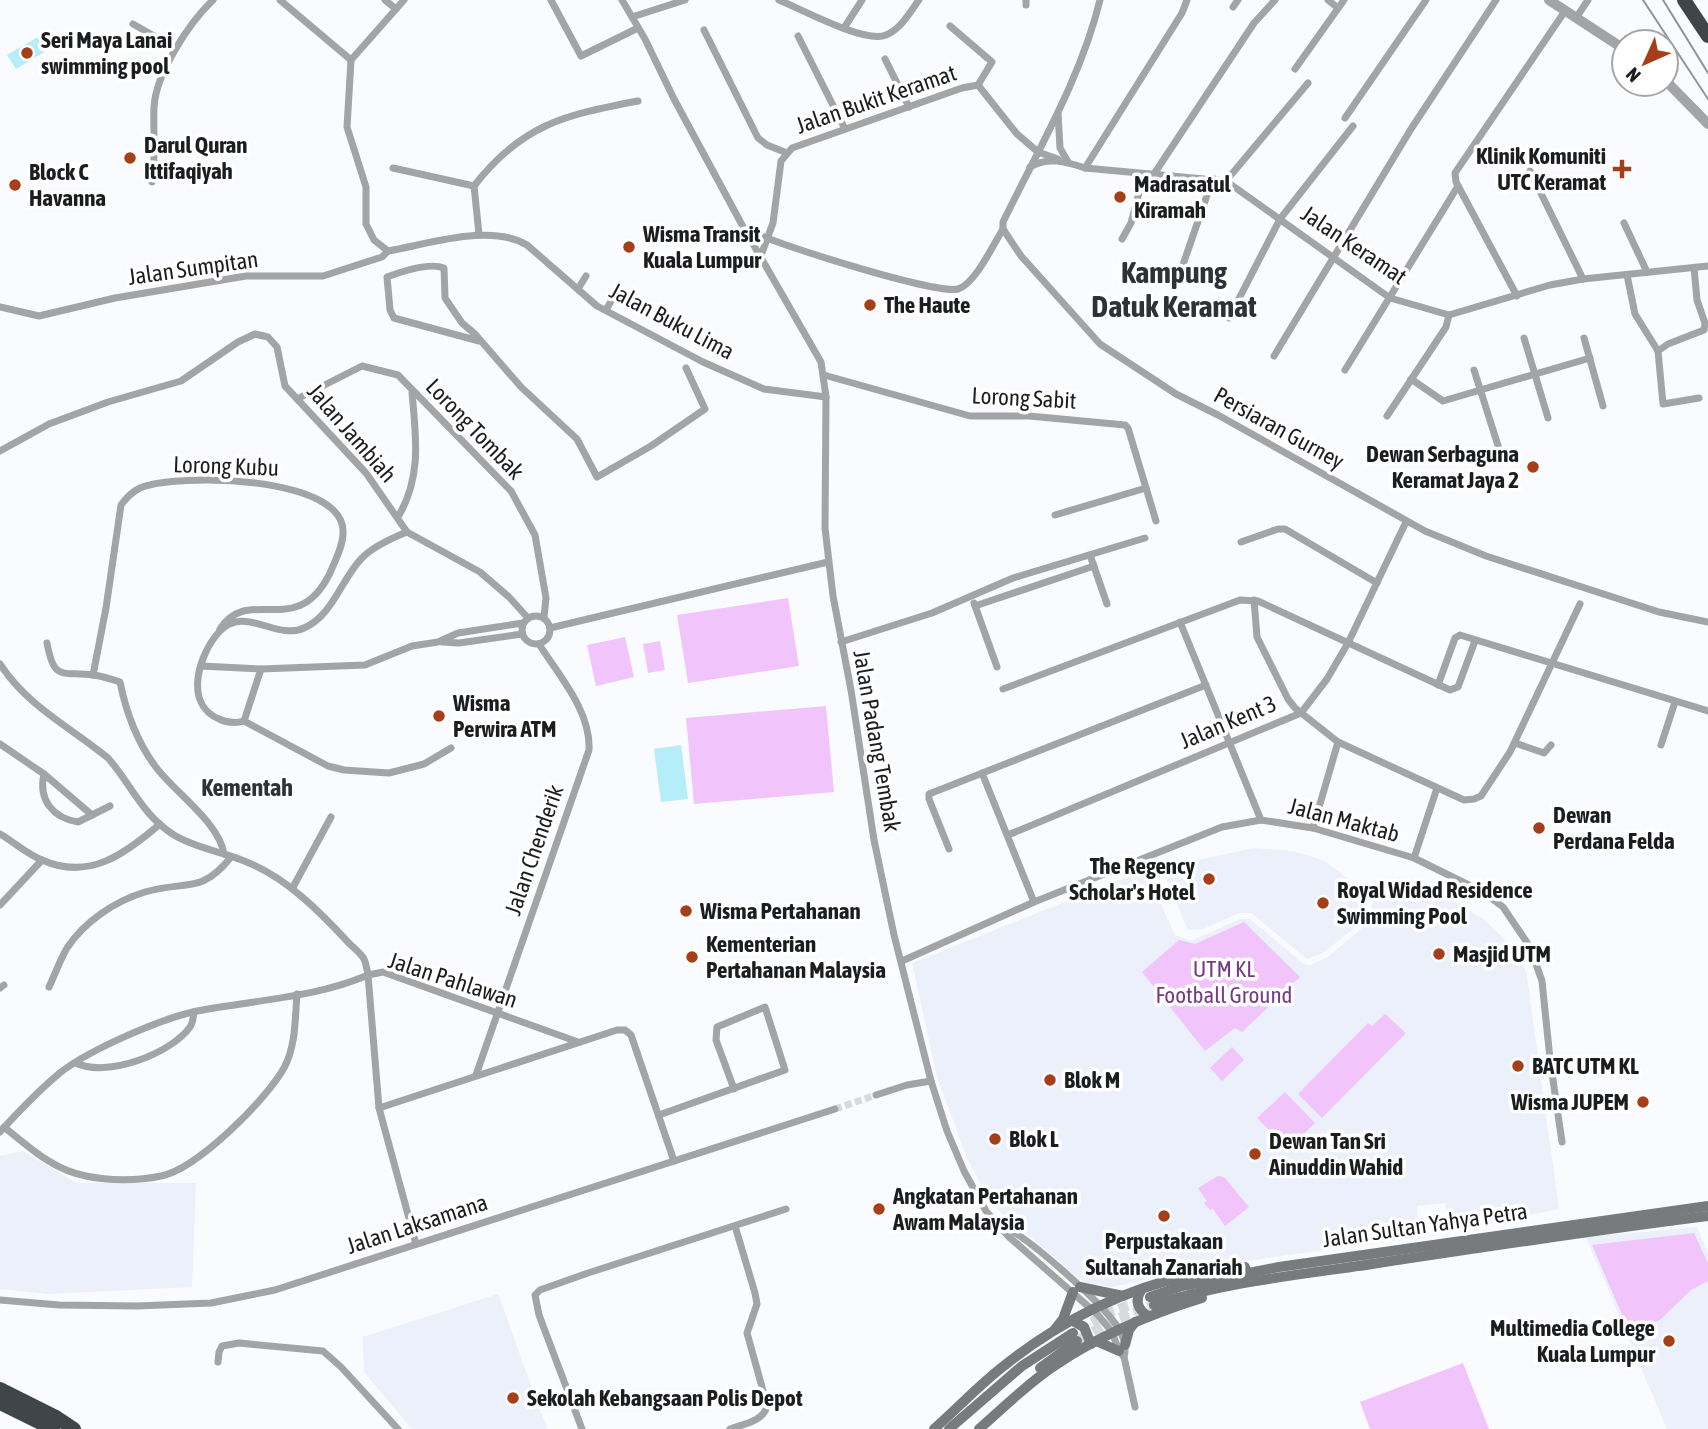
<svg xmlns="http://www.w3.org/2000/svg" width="1708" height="1429" font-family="'Asap Condensed',sans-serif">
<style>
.built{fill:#ebf0fb}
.green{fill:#f1c5fc}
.water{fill:#b5edfa}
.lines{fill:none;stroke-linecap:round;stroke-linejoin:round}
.minor-tunnel{stroke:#d9dadd;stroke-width:7;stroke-dasharray:7 3.5;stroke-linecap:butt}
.secondary-tunnel{stroke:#d9dadd;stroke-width:10;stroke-dasharray:10 5;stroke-linecap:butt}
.minor{stroke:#a2a4a6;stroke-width:7}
.tertiary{stroke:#a2a4a6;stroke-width:10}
.secondary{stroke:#777b7d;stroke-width:10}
.motorway{stroke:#404549;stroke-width:14}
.tram{stroke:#929395;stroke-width:2}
.poi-dot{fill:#a53f19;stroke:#fff;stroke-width:2.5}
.labels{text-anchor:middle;stroke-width:7;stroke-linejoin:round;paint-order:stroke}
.poi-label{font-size:23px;font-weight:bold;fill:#1c1d1f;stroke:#fff;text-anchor:start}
.street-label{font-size:23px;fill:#1c1d1f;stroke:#fff}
.park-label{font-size:23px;fill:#753b83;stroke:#fff}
.neighbourhood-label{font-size:24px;font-weight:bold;fill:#2e3135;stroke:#fff}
.district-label{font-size:30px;font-weight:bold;fill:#2e3135;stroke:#fff}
</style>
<rect width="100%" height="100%" fill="#fafbfe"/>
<g class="built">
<polygon points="1254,848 1286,850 1307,855 1326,862 1342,874 1366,902 1363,915 1353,929 1323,953 1307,959 1251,913 1239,913 1203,929 1188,930 1163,872 1198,860"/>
<polygon points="1145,870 1175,935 1191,941 1240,919 1250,919 1304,964 1310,965 1328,957 1363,927 1375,898 1399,878 1458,903 1485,920 1508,943 1526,970 1559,1209 1451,1231 1445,1203 1417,1206 1418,1224 1401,1240 1207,1266 1112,1287 1084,1282 991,1204 967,1158 937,1077 912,963"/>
<polygon points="23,1151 76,1183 196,1183 192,1287 48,1294 0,1289 0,1156"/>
<polygon points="1697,1227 1708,1253 1708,1429 1667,1429 1586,1237"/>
<polygon points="498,1294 547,1429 412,1429 364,1372 363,1337"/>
</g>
<g class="green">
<polygon points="788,598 799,666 688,683 677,615"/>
<polygon points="625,637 634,677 596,686 587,645"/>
<polygon points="660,641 665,670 648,673 643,644"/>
<polygon points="826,706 834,792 694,804 686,718"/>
<polygon points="1244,922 1300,977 1242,1032 1235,1028 1205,1051 1142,972 1179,940 1195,944"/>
<polygon points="1385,1014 1406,1033 1322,1118 1298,1094 1368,1023 1372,1026"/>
<polygon points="1232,1047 1244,1060 1222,1081 1210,1068"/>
<polygon points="1285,1092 1315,1123 1288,1149 1257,1118"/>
<polygon points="1218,1176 1224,1177 1249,1207 1225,1226 1213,1209 1210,1210 1204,1203 1207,1201 1198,1188"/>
<polygon points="1694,1233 1708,1263 1708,1281 1691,1290 1660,1320 1629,1331 1592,1245"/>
<polygon points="1463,1363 1489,1429 1370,1429 1360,1402"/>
</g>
<g class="water">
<polygon points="38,37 46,51 16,69 7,55"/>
<polygon points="681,745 688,799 661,802 654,749"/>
</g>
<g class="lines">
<polyline class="minor-tunnel" points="835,1109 876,1095"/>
<g class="secondary-tunnel">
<polyline points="1079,1330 1108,1313 1146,1299"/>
<polyline points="1080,1339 1114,1320 1154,1305"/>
</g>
<g class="minor">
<polyline points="280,0 351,60"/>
<polyline points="385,0 396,9"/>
<polyline points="551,0 581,56 638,28"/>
<polyline points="622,0 645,39 674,99 741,223 821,362 826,397 825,528 833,596 851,690 874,840 894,935 931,1081 947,1131 964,1171 986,1211 1008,1236 1098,1315 1112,1332 1119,1351 1124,1357"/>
<path d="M779,0C801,9 865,44 886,35C901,29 910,12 919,0"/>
<polyline points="1328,0 1338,8"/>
<polyline points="1026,5 1026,0"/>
<polyline points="1233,7 1238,0"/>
<polyline points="632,17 685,0"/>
<polyline points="1576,18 1588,0"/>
<polyline points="133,24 175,48"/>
<polyline points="950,26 992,62 978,85"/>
<polyline points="844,28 862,0"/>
<polyline points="704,30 758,138 767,145 787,153"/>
<polyline points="798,36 845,129"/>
<polyline points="885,59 909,107"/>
<path d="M351,60L347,127L366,187V224L374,240L388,251C429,244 491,223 527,245L597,306L703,362L764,389L826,397"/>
<polyline points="351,60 404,0"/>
<polyline points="1295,69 1344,0"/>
<polyline points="978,85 1017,134 1038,152 1058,159"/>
<polyline points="1058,113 1060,148 1068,162"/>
<polyline points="1345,118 1426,0"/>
<path d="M1030,167C1047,156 1067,162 1085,168L1226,181L1390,298L1449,315L1550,285L1583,279L1708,266"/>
<polyline points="393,168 474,186"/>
<polyline points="1085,168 1182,13 1187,0"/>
<polyline points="1530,171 1583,279"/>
<polyline points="1154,174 1254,23 1275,0"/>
<polyline points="1226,181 1308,83"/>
<path d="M152,182C156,157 153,132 154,107C156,73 189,23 213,0"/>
<polyline points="1624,223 1647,272"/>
<path d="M745,229C769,242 936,295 958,289C975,284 993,245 1003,229V222C1038,150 1081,78 1100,0"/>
<polyline points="1003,229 1021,256 1100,344 1176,394 1218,415 1425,531 1486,556 1659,612 1708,622"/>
<path d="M479,234L474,186C522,124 565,115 638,101"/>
<polyline points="1122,239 1131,223 1144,174"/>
<polyline points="760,258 773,223 781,161 792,148 962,88 978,85"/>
<polyline points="1627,275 1635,314 1658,351 1663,404 1699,398"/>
<polyline points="1178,279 1213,178"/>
<polyline points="578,289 586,276"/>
<polyline points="1517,296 1456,182 1455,173 1565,11"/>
<polyline points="0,307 39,316 115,298 246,276 323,276 382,257 388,251"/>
<polyline points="606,310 614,296"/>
<polyline points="1229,318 1280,219 1353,126"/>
<polyline points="1524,338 1548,418"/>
<polyline points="1584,338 1603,406"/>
<path d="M479,341L394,318L390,310L387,277C403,271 429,262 444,268L445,298L462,323L475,334L521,387L577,439L597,477L651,446L705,409L686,368"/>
<polyline points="1658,351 1668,344 1704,330 1705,323 1697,300 1694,268"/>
<polyline points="1274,356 1411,129 1496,0"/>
<polyline points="1345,370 1458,186"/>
<polyline points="1474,370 1501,455"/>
<polyline points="824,375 970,416 1029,416 1125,425 1128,428 1156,521"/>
<polyline points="1411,379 1443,401 1590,358"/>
<polyline points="297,399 362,366 398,375 511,491 535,535 546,598 544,617"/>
<polyline points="1387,416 1446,327 1449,315"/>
<polyline points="0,451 49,424 108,402 181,381 238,342 255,334 268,337 277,347 285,386 366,473 407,532 480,572 509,597 528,618"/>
<polyline points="1055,515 1146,488"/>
<path d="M398,517C422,477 416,437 412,393"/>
<polyline points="1241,542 1278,529 1285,529 1377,583"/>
<polyline points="1090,555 1107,604"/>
<polyline points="1254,600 1257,637 1288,699 1295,708 1338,742 1464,800 1474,799 1481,796 1510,752 1580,604"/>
<polyline points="974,603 997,667"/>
<polyline points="975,606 1094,566"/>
<circle cx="536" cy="630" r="14"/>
<polyline points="1180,622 1261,820"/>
<polyline points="550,628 828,562"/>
<polyline points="442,642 459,643 522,634"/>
<polyline points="841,642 932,613 1013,578 1145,538"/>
<path d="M47,643C54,682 62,671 93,675C102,676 111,679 120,682C126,712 136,740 155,766C174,792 219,822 224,854"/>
<path d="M0,664C27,706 70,727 108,758C131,784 142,815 174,835C197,849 225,852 249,863C287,879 318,910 346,940C351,946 360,952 364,959C366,963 367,970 368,975L383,972L578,1042"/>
<polyline points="201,666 261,669 365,665 412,646 438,642 458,633 523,623"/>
<path d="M261,669L244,721C235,724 228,723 219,719C183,704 199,654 219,632C244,604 276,641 304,628C333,615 341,580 361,559C372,547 392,538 407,532"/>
<path d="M93,675L106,608L121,505C126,498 132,492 140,488C176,473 346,475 343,533C343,546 335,561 330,573C297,641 248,584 220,629"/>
<polyline points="1438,685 1455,638 1460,635 1708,711"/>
<polyline points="1003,689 1240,600 1258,601 1450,690 1458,687 1475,641"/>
<polyline points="244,721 328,766 344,770 389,773 424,764 451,748"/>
<polyline points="1515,743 1544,753 1551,745"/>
<polyline points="0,744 44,774 92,815 110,806"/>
<polyline points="1661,745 1675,702"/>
<polyline points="982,773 1034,902"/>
<path d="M44,774C38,800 53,818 78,822L92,815"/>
<polyline points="1313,828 1338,742"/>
<path d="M0,834C14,842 27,854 42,860C89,881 125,854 160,824"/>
<polyline points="1008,835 1301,713 1327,679 1348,643 1406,522"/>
<polyline points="949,849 929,799 929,794 1206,685"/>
<polyline points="1414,858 1437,788"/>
<polyline points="292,889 331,817"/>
<polyline points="0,905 42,860"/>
<polyline points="902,961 1034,902 1222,827 1261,820 1313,828 1414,858 1483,892 1503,907 1530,947 1542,981 1550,1059 1562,1142"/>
<path d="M49,987C55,974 60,960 67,948C84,922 115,901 145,892C185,880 201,895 231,857"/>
<polyline points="0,988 4,985"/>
<path d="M76,1063C106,1078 171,1054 190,1027C193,1023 193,1018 194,1012"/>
<path d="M476,1075L589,750C591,711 559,676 539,644"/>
<polyline points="876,1095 907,1085 931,1081"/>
<polyline points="379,1108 617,1030 625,1030 631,1035 674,1161"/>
<polyline points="659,1115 785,1070 765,1007 717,1027 716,1040 734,1089"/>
<path d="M4,1127C29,1147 53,1170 86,1176C109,1181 138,1181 161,1176C197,1169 266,1100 284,1068C296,1046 295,1018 297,994"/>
<path d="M0,1132C19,1111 39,1090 61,1072C91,1049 160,1019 197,1011C254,1000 315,998 368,975L379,1108L416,1244"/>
<path d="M1001,1225C1026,1235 1101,1302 1117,1326C1123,1335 1127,1346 1124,1357L1135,1407"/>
<polyline points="0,1300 59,1305 137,1306 211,1303 275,1290 835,1109"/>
<polyline points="218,1362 219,1352 222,1346 239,1343 323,1351 341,1367 398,1429"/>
<polyline points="582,1429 539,1315 535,1295 540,1290 588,1273 786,1209"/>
<path d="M730,1429C743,1424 765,1421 767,1405L747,1333L757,1304L755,1293L735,1226"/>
</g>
<g class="tertiary">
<polyline points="1549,0 1624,49"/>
<polyline points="1666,81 1708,124"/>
</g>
<g class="secondary">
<polyline points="1080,1287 1123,1296"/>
<path d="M1141,1290C1135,1301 1137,1309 1148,1316"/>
<polyline points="1150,1297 1182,1286 1279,1267 1708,1206"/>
<path d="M1154,1305C1224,1282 1299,1275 1372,1264C1484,1247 1596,1230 1708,1216"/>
<polyline points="1073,1321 1084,1327 1091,1344"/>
<polyline points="1055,1329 1063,1319 1073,1292"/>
<polyline points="1096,1341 1119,1351"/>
<polyline points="1125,1345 1129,1330 1135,1322"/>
<polyline points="1040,1368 1077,1341"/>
<path d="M934,1429C958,1408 980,1384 1005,1365C1059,1322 1125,1288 1192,1275C1209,1271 1227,1270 1245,1267"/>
<polyline points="949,1429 1022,1366 1073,1333"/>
<path d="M979,1429C1003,1408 1027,1384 1054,1366C1100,1335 1150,1314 1202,1298"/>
</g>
<g class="motorway">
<polyline points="1684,0 1708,36"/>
<polyline points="0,1389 56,1417 74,1429"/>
<polyline points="0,1403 53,1429"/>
</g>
<g class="tram">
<polyline points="1643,0 1708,99"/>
<polyline points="1663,0 1708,73"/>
</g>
</g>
<g class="poi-dot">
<circle cx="27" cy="53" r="7"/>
<circle cx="130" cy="158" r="7"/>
<path d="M1618.5 158.5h7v7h7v7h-7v7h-7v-7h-7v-7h7z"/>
<circle cx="15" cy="185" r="7"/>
<circle cx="1120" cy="197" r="7"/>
<circle cx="629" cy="247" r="7"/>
<circle cx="870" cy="305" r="7"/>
<circle cx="1533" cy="467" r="7"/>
<circle cx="439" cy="716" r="7"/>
<circle cx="1539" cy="828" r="7"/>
<circle cx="1209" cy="879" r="7"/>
<circle cx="1323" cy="903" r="7"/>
<circle cx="686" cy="911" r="7"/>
<circle cx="1439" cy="954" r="7"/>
<circle cx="692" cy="957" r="7"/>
<circle cx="1518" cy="1066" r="7"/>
<circle cx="1050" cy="1080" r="7"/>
<circle cx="1643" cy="1102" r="7"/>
<circle cx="995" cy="1139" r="7"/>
<circle cx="1255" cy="1154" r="7"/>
<circle cx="879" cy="1209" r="7"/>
<circle cx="1164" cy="1216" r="7"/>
<circle cx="1669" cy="1341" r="7"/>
<circle cx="513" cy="1398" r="7"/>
</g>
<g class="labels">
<g class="poi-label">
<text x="41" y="48">Seri Maya Lanai<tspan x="41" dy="26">swimming pool</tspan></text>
<text x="144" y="153">Darul Quran<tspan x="144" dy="26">Ittifaqiyah</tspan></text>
<text x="1606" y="164" text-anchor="end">Klinik Komuniti<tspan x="1606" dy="26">UTC Keramat</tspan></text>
<text x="29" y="180">Block C<tspan x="29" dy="26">Havanna</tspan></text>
<text x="1134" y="192">Madrasatul<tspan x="1134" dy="26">Kiramah</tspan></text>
<text x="643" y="242">Wisma Transit<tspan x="643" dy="26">Kuala Lumpur</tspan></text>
<text x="884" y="313">The Haute</text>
<text x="1519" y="462" text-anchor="end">Dewan Serbaguna<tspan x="1519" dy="26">Keramat Jaya 2</tspan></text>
<text x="453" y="711">Wisma<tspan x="453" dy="26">Perwira ATM</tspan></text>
<text x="1553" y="823">Dewan<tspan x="1553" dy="26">Perdana Felda</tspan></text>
<text x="1195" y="874" text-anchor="end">The Regency<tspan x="1195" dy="26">Scholar's Hotel</tspan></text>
<text x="1337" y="898">Royal Widad Residence<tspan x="1337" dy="26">Swimming Pool</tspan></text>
<text x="700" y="919">Wisma Pertahanan</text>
<text x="706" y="952">Kementerian<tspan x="706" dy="26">Pertahanan Malaysia</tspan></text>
<text x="1453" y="962">Masjid UTM</text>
<text x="1532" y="1074">BATC UTM KL</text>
<text x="1064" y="1088">Blok M</text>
<text x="1629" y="1110" text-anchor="end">Wisma JUPEM</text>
<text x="1009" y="1147">Blok L</text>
<text x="1269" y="1149">Dewan Tan Sri<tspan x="1269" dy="26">Ainuddin Wahid</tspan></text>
<text x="893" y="1204">Angkatan Pertahanan<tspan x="893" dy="26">Awam Malaysia</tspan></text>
<text x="1164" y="1249" text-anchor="middle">Perpustakaan<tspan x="1164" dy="26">Sultanah Zanariah</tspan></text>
<text x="1655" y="1336" text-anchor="end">Multimedia College<tspan x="1655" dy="26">Kuala Lumpur</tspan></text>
<text x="527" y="1406">Sekolah Kebangsaan Polis Depot</text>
</g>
<g class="street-label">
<text transform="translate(876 99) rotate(-19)" y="8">Jalan Bukit Keramat</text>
<text transform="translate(1354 245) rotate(34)" y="8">Jalan Keramat</text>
<text transform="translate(193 268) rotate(-8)" y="8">Jalan Sumpitan</text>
<text transform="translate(672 321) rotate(28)" y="8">Jalan Buku Lima</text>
<text transform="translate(1024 398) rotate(3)" y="8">Lorong Sabit</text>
<text transform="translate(1279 428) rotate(29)" y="8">Persiaran Gurney</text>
<text transform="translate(475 429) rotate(46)" y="8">Lorong Tombak</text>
<text transform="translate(352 433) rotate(49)" y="8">Jalan Jambiah</text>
<text transform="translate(226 466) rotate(2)" y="8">Lorong Kubu</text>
<text transform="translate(1228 722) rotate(-23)" y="8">Jalan Kent 3</text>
<text transform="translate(877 741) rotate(80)" y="8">Jalan Padang Tembak</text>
<text transform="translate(1344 820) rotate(15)" y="8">Jalan Maktab</text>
<text transform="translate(534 850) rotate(-71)" y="8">Jalan Chenderik</text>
<text transform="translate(453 980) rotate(18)" y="8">Jalan Pahlawan</text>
<text transform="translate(417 1224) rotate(-18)" y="8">Jalan Laksamana</text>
<text transform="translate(1425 1225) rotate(-8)" y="8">Jalan Sultan Yahya Petra</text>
</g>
<g class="park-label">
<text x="1224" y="977">UTM KL<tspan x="1224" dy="26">Football Ground</tspan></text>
</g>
<g class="neighbourhood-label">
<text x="247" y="796">Kementah</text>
</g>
<g class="district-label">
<text x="1174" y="283">Kampung<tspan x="1174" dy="34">Datuk Keramat</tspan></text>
</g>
</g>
<g transform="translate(1645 63) rotate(225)"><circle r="33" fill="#ffffff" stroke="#a4a5a5" stroke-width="2"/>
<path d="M0-5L12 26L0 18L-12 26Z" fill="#a53f19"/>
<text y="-10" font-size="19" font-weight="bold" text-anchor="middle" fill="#1c1d1f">N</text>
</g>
</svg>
